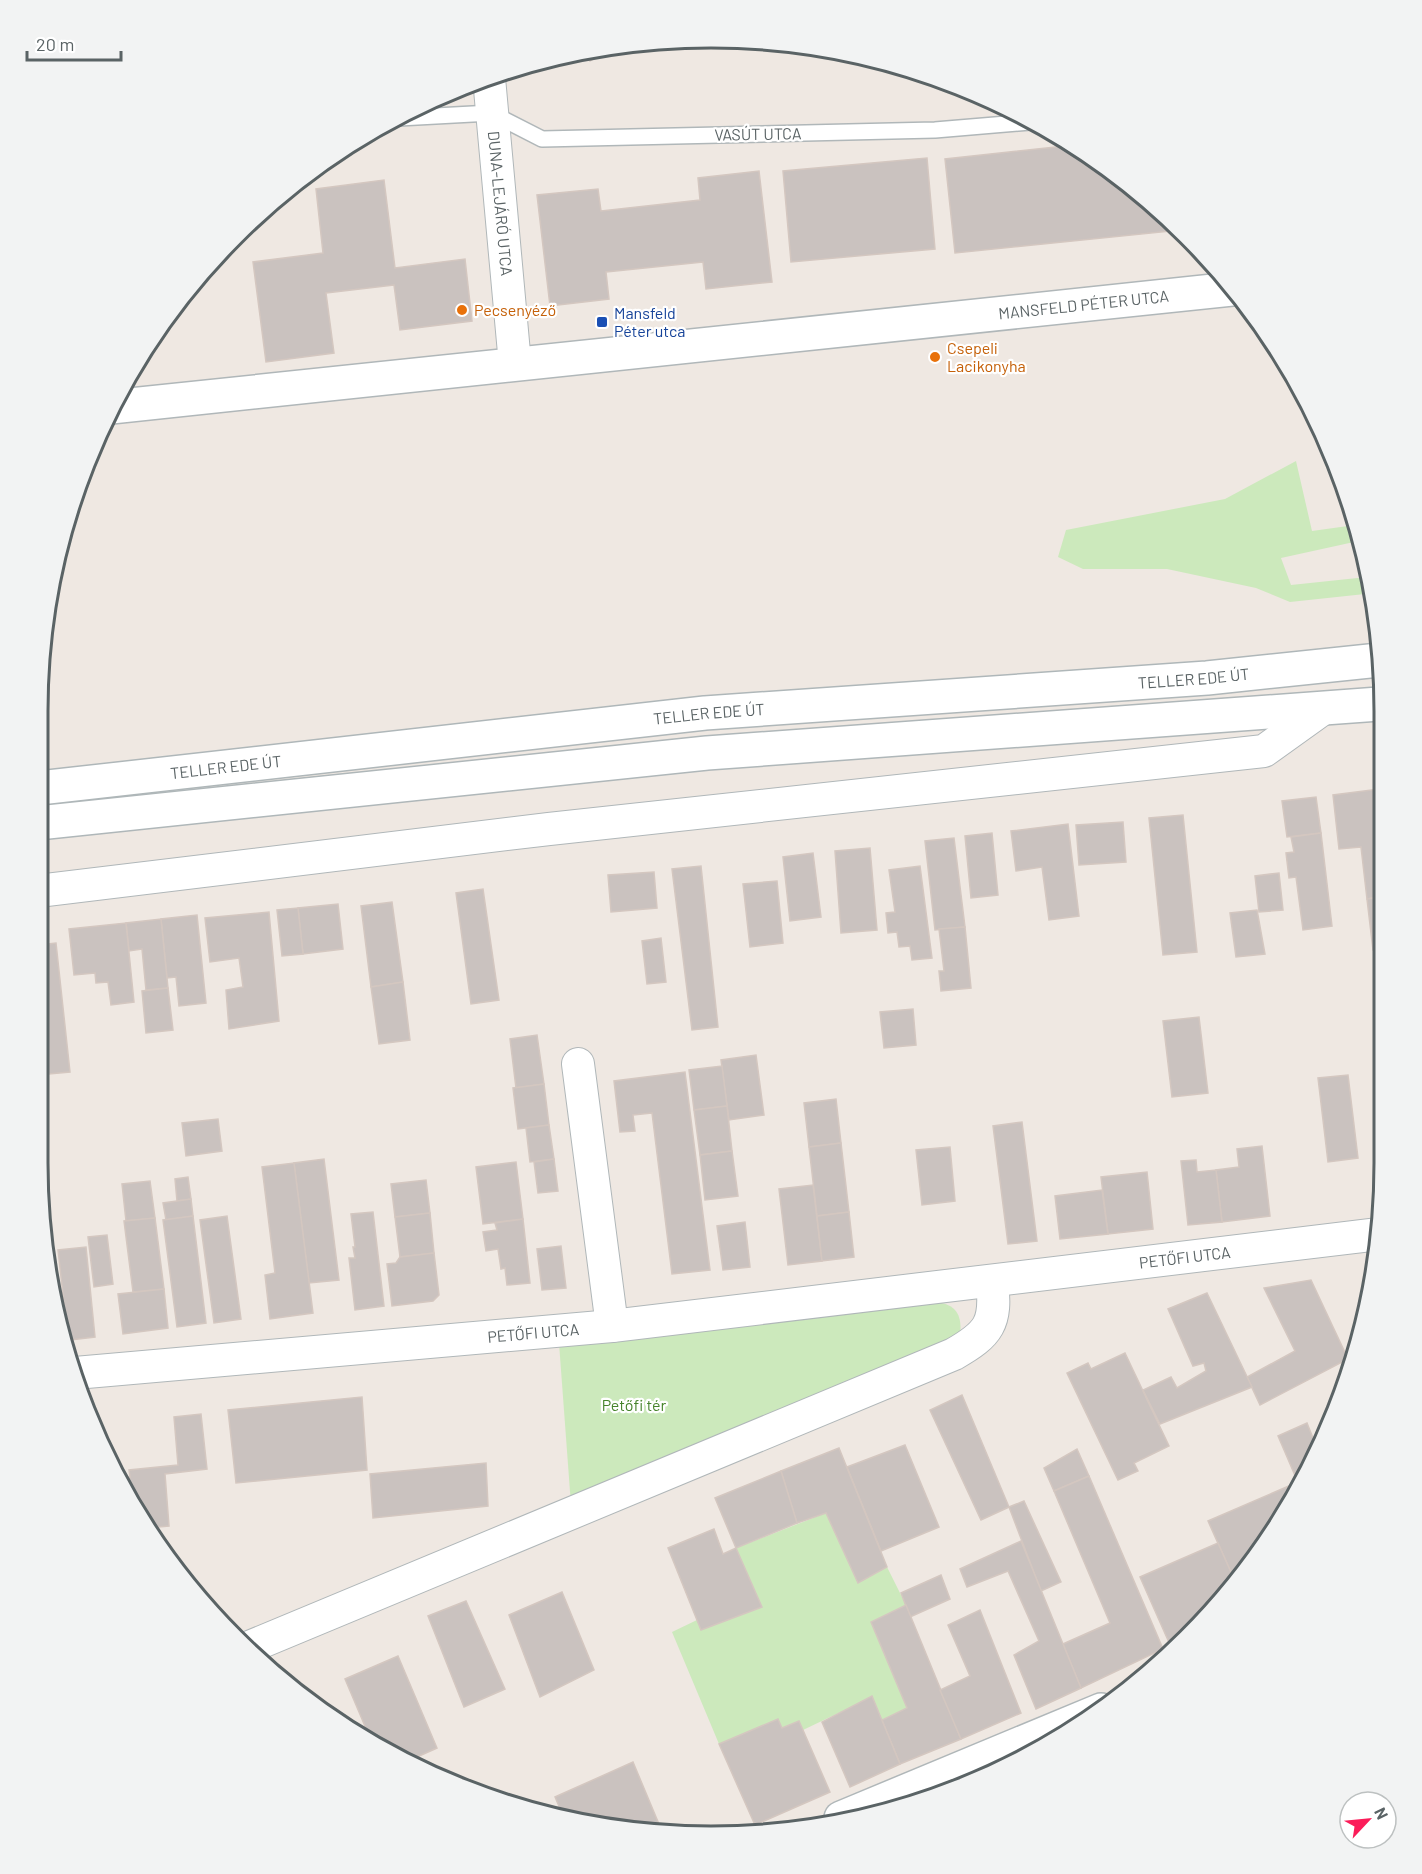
<svg xmlns="http://www.w3.org/2000/svg" width="1422" height="1874" font-family="Barlow,sans-serif">
<style>
.green{fill:#cce9bc}
.building{fill:#cac2bf;stroke:#d4c7c0;stroke-width:1.5}
.lines{fill:none;stroke-linecap:round;stroke-linejoin:round}
.service-casing{stroke:#b0b7b9;stroke-width:18}
.minor-casing{stroke:#b0b7b9;stroke-width:34}
.tertiary-casing{stroke:#b0b7b9;stroke-width:36}
.secondary-casing{stroke:#afb7b9;stroke-width:36}
.service{stroke:#fff;stroke-width:15}
.minor{stroke:#fff;stroke-width:32}
.tertiary{stroke:#fff;stroke-width:33}
.secondary{stroke:#fff;stroke-width:33}
.food-dot{fill:#e8710a;stroke:#fff;stroke-width:2}
.transit-dot{fill:#1a4fb4;stroke:#fff;stroke-width:2}
.labels{text-anchor:middle;stroke-width:4.5;stroke-linejoin:round;paint-order:stroke}
.street-label{font-size:16px;fill:#5a6365;stroke:#fff}
.food-label{font-size:16px;fill:#c56008;stroke:#fff;text-anchor:start}
.transit-label{font-size:16px;fill:#164399;stroke:#fff;text-anchor:start}
.park-label{font-size:16px;fill:#46832b;stroke:#fff}
.rim{fill:none;stroke:#5a6365;stroke-width:3}
</style>
<rect width="100%" height="100%" fill="#efe8e2"/>
<g class="green">
<polygon points="1296,461 1312,531 1355,525 1354,542 1281,558 1291,585 1367,577 1365,594 1290,602 1256,588 1167,569 1083,569 1058,557 1066,530 1225,499"/>
<path d="M941,1303C959,1306 962,1320 960,1336L571,1505L559,1343Z"/>
<polygon points="826,1513 858,1583 887,1567 906,1605 871,1622 907,1708 882,1720 872,1697 803,1730 782,1728 778,1719 719,1744 672,1632 697,1620 701,1630 762,1607 736,1548"/>
</g>
<g class="building">
<polygon points="711,38 737,40 660,49 659,43"/>
<polygon points="614,47 590,61 584,50"/>
<polygon points="1074,145 1085,151 1181,230 955,253 945,159"/>
<polygon points="927,158 935,249 791,262 783,171"/>
<polygon points="759,171 772,282 706,289 703,262 606,272 609,299 550,306 537,195 598,189 601,211 700,200 698,178"/>
<polygon points="384,180 395,268 465,259 472,321 400,330 394,285 326,293 334,353 266,362 253,262 323,253 316,189"/>
<polygon points="1379,789 1379,897 1367,899 1361,847 1339,849 1333,795"/>
<polygon points="1316,797 1321,833 1287,837 1282,801"/>
<polygon points="1183,815 1197,952 1163,955 1149,818"/>
<polygon points="1123,822 1126,862 1079,865 1076,825"/>
<polygon points="1068,824 1079,916 1049,920 1042,867 1016,871 1011,831"/>
<polygon points="992,833 998,895 971,898 965,836"/>
<polygon points="1321,833 1332,926 1303,930 1296,877 1289,878 1286,853 1294,852 1291,837"/>
<polygon points="954,838 965,927 935,930 925,841"/>
<polygon points="870,848 877,930 841,933 835,851"/>
<polygon points="813,853 821,917 790,921 783,857"/>
<polygon points="701,866 718,1027 692,1030 672,869"/>
<polygon points="920,866 932,958 912,960 910,946 899,947 897,932 888,933 886,913 895,912 889,870"/>
<polygon points="654,872 657,908 611,912 608,875"/>
<polygon points="1279,873 1283,910 1259,912 1255,876"/>
<polygon points="777,881 783,943 750,947 743,884"/>
<polygon points="483,889 499,1000 471,1004 456,893"/>
<polygon points="1379,897 1379,949 1373,950 1367,899"/>
<polygon points="392,902 403,982 371,987 361,906"/>
<polygon points="338,904 343,949 303,954 298,908"/>
<polygon points="298,908 303,954 282,956 277,910"/>
<polygon points="1257,910 1265,954 1236,957 1230,913"/>
<polygon points="269,912 279,1021 229,1029 226,990 243,987 239,958 210,962 205,918"/>
<polygon points="197,915 206,1003 179,1006 176,977 167,978 161,919"/>
<polygon points="161,919 168,988 146,990 142,949 129,951 126,923"/>
<polygon points="126,923 134,1002 111,1005 108,982 96,983 95,973 74,975 69,929"/>
<polygon points="965,927 971,988 941,991 939,971 944,971 939,929"/>
<polygon points="661,938 666,982 647,984 642,941"/>
<polygon points="56,943 70,1072 38,1075 38,945"/>
<polygon points="403,982 410,1040 379,1044 371,987"/>
<polygon points="168,988 173,1030 146,1033 142,991"/>
<polygon points="913,1009 916,1045 884,1048 880,1012"/>
<polygon points="1199,1017 1208,1093 1172,1097 1163,1021"/>
<polygon points="537,1035 544,1084 516,1088 510,1039"/>
<polygon points="756,1055 764,1115 729,1120 721,1060"/>
<polygon points="722,1066 727,1106 694,1110 689,1070"/>
<polygon points="685,1072 710,1270 672,1274 652,1113 633,1115 635,1131 620,1132 614,1081"/>
<polygon points="1348,1075 1358,1158 1328,1162 1318,1078"/>
<polygon points="544,1084 549,1125 518,1129 513,1088"/>
<polygon points="836,1099 841,1143 809,1147 804,1103"/>
<polygon points="727,1106 732,1151 700,1155 694,1110"/>
<polygon points="218,1119 222,1151 186,1156 182,1123"/>
<polygon points="1022,1122 1037,1241 1008,1244 993,1126"/>
<polygon points="549,1125 554,1159 530,1162 526,1128"/>
<polygon points="841,1143 849,1212 817,1216 809,1147"/>
<polygon points="1262,1146 1270,1216 1222,1222 1216,1170 1239,1167 1237,1149"/>
<polygon points="950,1147 955,1201 922,1205 916,1150"/>
<polygon points="732,1151 738,1196 705,1200 700,1155"/>
<polygon points="324,1159 339,1280 309,1283 294,1163"/>
<polygon points="554,1159 558,1191 538,1193 534,1162"/>
<polygon points="1196,1160 1197,1172 1216,1170 1222,1222 1188,1225 1181,1161"/>
<polygon points="516,1162 523,1219 483,1224 476,1167"/>
<polygon points="294,1163 313,1313 270,1319 265,1275 275,1273 262,1167"/>
<polygon points="1147,1172 1153,1229 1108,1234 1101,1177"/>
<polygon points="188,1177 191,1199 177,1201 175,1179"/>
<polygon points="426,1180 430,1213 395,1217 391,1184"/>
<polygon points="150,1181 155,1218 126,1221 122,1184"/>
<polygon points="813,1185 822,1261 788,1265 779,1189"/>
<polygon points="1102,1190 1108,1234 1060,1239 1055,1196"/>
<polygon points="191,1199 193,1216 166,1220 163,1203"/>
<polygon points="373,1212 384,1306 355,1310 349,1258 355,1258 353,1247 355,1247 351,1214"/>
<polygon points="849,1212 854,1257 822,1261 817,1216"/>
<polygon points="430,1213 434,1253 400,1257 395,1217"/>
<polygon points="193,1216 206,1323 177,1327 163,1220"/>
<polygon points="227,1216 241,1319 214,1323 200,1220"/>
<polygon points="155,1218 164,1289 133,1292 124,1221"/>
<polygon points="523,1219 530,1283 507,1285 505,1268 501,1269 498,1249 486,1251 483,1232 497,1230 495,1223"/>
<polygon points="745,1222 750,1267 723,1270 717,1226"/>
<polygon points="107,1235 113,1284 94,1287 88,1237"/>
<polygon points="561,1246 566,1288 542,1290 537,1249"/>
<polygon points="86,1247 95,1337 62,1341 56,1305 64,1304 58,1250"/>
<polygon points="434,1253 439,1295 433,1301 392,1306 387,1264 396,1263 400,1257"/>
<polygon points="1311,1280 1348,1359 1260,1405 1247,1377 1295,1351 1264,1288"/>
<polygon points="164,1289 168,1328 123,1334 118,1294"/>
<polygon points="1207,1293 1252,1387 1160,1424 1143,1390 1171,1377 1177,1388 1206,1371 1204,1363 1193,1366 1168,1309"/>
<polygon points="1125,1353 1169,1446 1134,1463 1138,1471 1118,1480 1067,1373 1088,1363 1091,1369"/>
<polygon points="962,1395 1009,1507 981,1520 930,1410"/>
<polygon points="362,1397 367,1470 236,1483 228,1410"/>
<polygon points="201,1414 207,1469 165,1474 169,1526 147,1528 128,1500 119,1478 130,1477 129,1470 178,1465 174,1417"/>
<polygon points="1307,1423 1317,1448 1300,1487 1278,1436"/>
<polygon points="905,1445 939,1527 881,1551 847,1467"/>
<polygon points="839,1448 887,1567 858,1583 826,1513 797,1523 781,1471"/>
<polygon points="1077,1449 1089,1476 1054,1491 1044,1468"/>
<polygon points="486,1463 488,1506 373,1518 370,1474"/>
<polygon points="781,1471 797,1523 736,1548 715,1498"/>
<polygon points="1089,1476 1163,1649 1081,1688 1063,1644 1110,1623 1054,1491"/>
<polygon points="1298,1482 1300,1487 1294,1500 1234,1579 1208,1521"/>
<polygon points="1024,1501 1061,1582 1041,1591 1009,1507"/>
<polygon points="714,1529 723,1554 736,1548 762,1607 701,1630 668,1548"/>
<polygon points="1021,1541 1081,1688 1036,1709 1014,1655 1039,1641 1008,1571 967,1587 960,1569"/>
<polygon points="1218,1543 1234,1579 1187,1639 1171,1647 1140,1577"/>
<polygon points="941,1575 950,1599 910,1617 901,1593"/>
<polygon points="562,1592 594,1670 540,1697 509,1615"/>
<polygon points="466,1601 505,1689 464,1707 428,1616"/>
<polygon points="906,1605 961,1739 900,1764 882,1720 907,1708 871,1622"/>
<polygon points="980,1610 1021,1713 961,1739 940,1690 970,1676 948,1625"/>
<polygon points="398,1656 437,1748 406,1762 370,1738 345,1679"/>
<polygon points="872,1696 900,1764 850,1787 822,1722"/>
<polygon points="778,1719 782,1728 799,1721 830,1792 755,1825 719,1744"/>
<polygon points="633,1762 661,1829 579,1823 564,1818 555,1797"/>
<polygon points="561,1810 564,1818 551,1814"/>
</g>
<g class="lines">
<g class="service-casing">
<polyline id="service" points="399,118 491,113 542,139 935,130 1030,122"/>
</g>
<g class="minor-casing">
<g id="minor">
<path id="s1" d="M489,78L515,364"/>
<polyline points="38,891 549,829 1264,751 1324,708"/>
<polyline points="578,1064 612,1326"/>
<path id="s2" d="M75,1373L612,1326L1379,1234"/>
<path d="M247,1648L954,1354C989,1334 997,1323 992,1282"/>
</g>
</g>
<g class="tertiary-casing">
<g id="tertiary">
<path id="s3" d="M111,407L1232,289"/>
<polyline points="841,1818 1101,1710"/>
</g>
</g>
<g class="secondary-casing">
<g id="secondary">
<path id="s4" d="M39,788L705,713L1207,678L1379,660"/>
<polyline points="38,823 707,753 1379,704"/>
</g>
</g>
<use href="#service" class="service"/>
<use href="#minor" class="minor"/>
<use href="#tertiary" class="tertiary"/>
<use href="#secondary" class="secondary"/>
</g>
<g class="food-dot">
<circle cx="462" cy="310" r="6"/>
<circle cx="935" cy="357" r="6"/>
</g>
<rect class="transit-dot" x="596" y="316" width="12" height="12" rx="3"/>
<g class="labels">
<g class="street-label">
<text transform="translate(758 134) rotate(-1)" y="6">VASÚT UTCA</text>
<text dy="6" stroke="none"><textPath href="#s1" startOffset="126">DUNA-LEJÁRÓ UTCA</textPath></text>
<text dy="6" stroke="none"><textPath href="#s3" startOffset="978">MANSFELD PÉTER UTCA</textPath></text>
<text dy="6" stroke="none"><textPath href="#s4" startOffset="1160">TELLER EDE ÚT</textPath></text>
<text dy="6" stroke="none"><textPath href="#s4" startOffset="674">TELLER EDE ÚT</textPath></text>
<text dy="6" stroke="none"><textPath href="#s4" startOffset="188">TELLER EDE ÚT</textPath></text>
<text dy="6" stroke="none"><textPath href="#s2" startOffset="1116">PETŐFI UTCA</textPath></text>
<text dy="6" stroke="none"><textPath href="#s2" startOffset="460">PETŐFI UTCA</textPath></text>
</g>
<g class="food-label">
<text x="474" y="316">Pecsenyéző</text>
<text x="947" y="354">Csepeli<tspan x="947" dy="18">Lacikonyha</tspan></text>
</g>
<g class="transit-label">
<text x="614" y="319">Mansfeld<tspan x="614" dy="18">Péter utca</tspan></text>
</g>
<g class="park-label">
<text x="634" y="1411">Petőfi tér</text>
</g>
</g>
<path d="M0 0H1422V1874H0ZM711 48H711A663 663 0 0 1 1374 711V1163A663 663 0 0 1 711 1826H711A663 663 0 0 1 48 1163V711A663 663 0 0 1 711 48Z" fill="#f2f3f3" fill-rule="evenodd"/>
<path class="rim" d="M711 48H711A663 663 0 0 1 1374 711V1163A663 663 0 0 1 711 1826H711A663 663 0 0 1 48 1163V711A663 663 0 0 1 711 48Z"/>
<g transform="translate(1368 1820) rotate(64)"><circle r="28" fill="#ffffff" stroke="#bdc1c1" stroke-width="1.5"/>
<path d="M0-4.5L10 22L0 15L-10 22Z" fill="#fb1c59"/>
<text y="-9" font-size="16" font-weight="bold" text-anchor="middle" fill="#5a6365">N</text>
</g>
<path d="M27 51v9h94v-9" fill="none" stroke="#5a6365" stroke-width="3"/>
<text x="36" y="51" font-size="18" fill="#5a6365" stroke="#ffffff" stroke-width="4.5" paint-order="stroke">20 m</text>
</svg>
